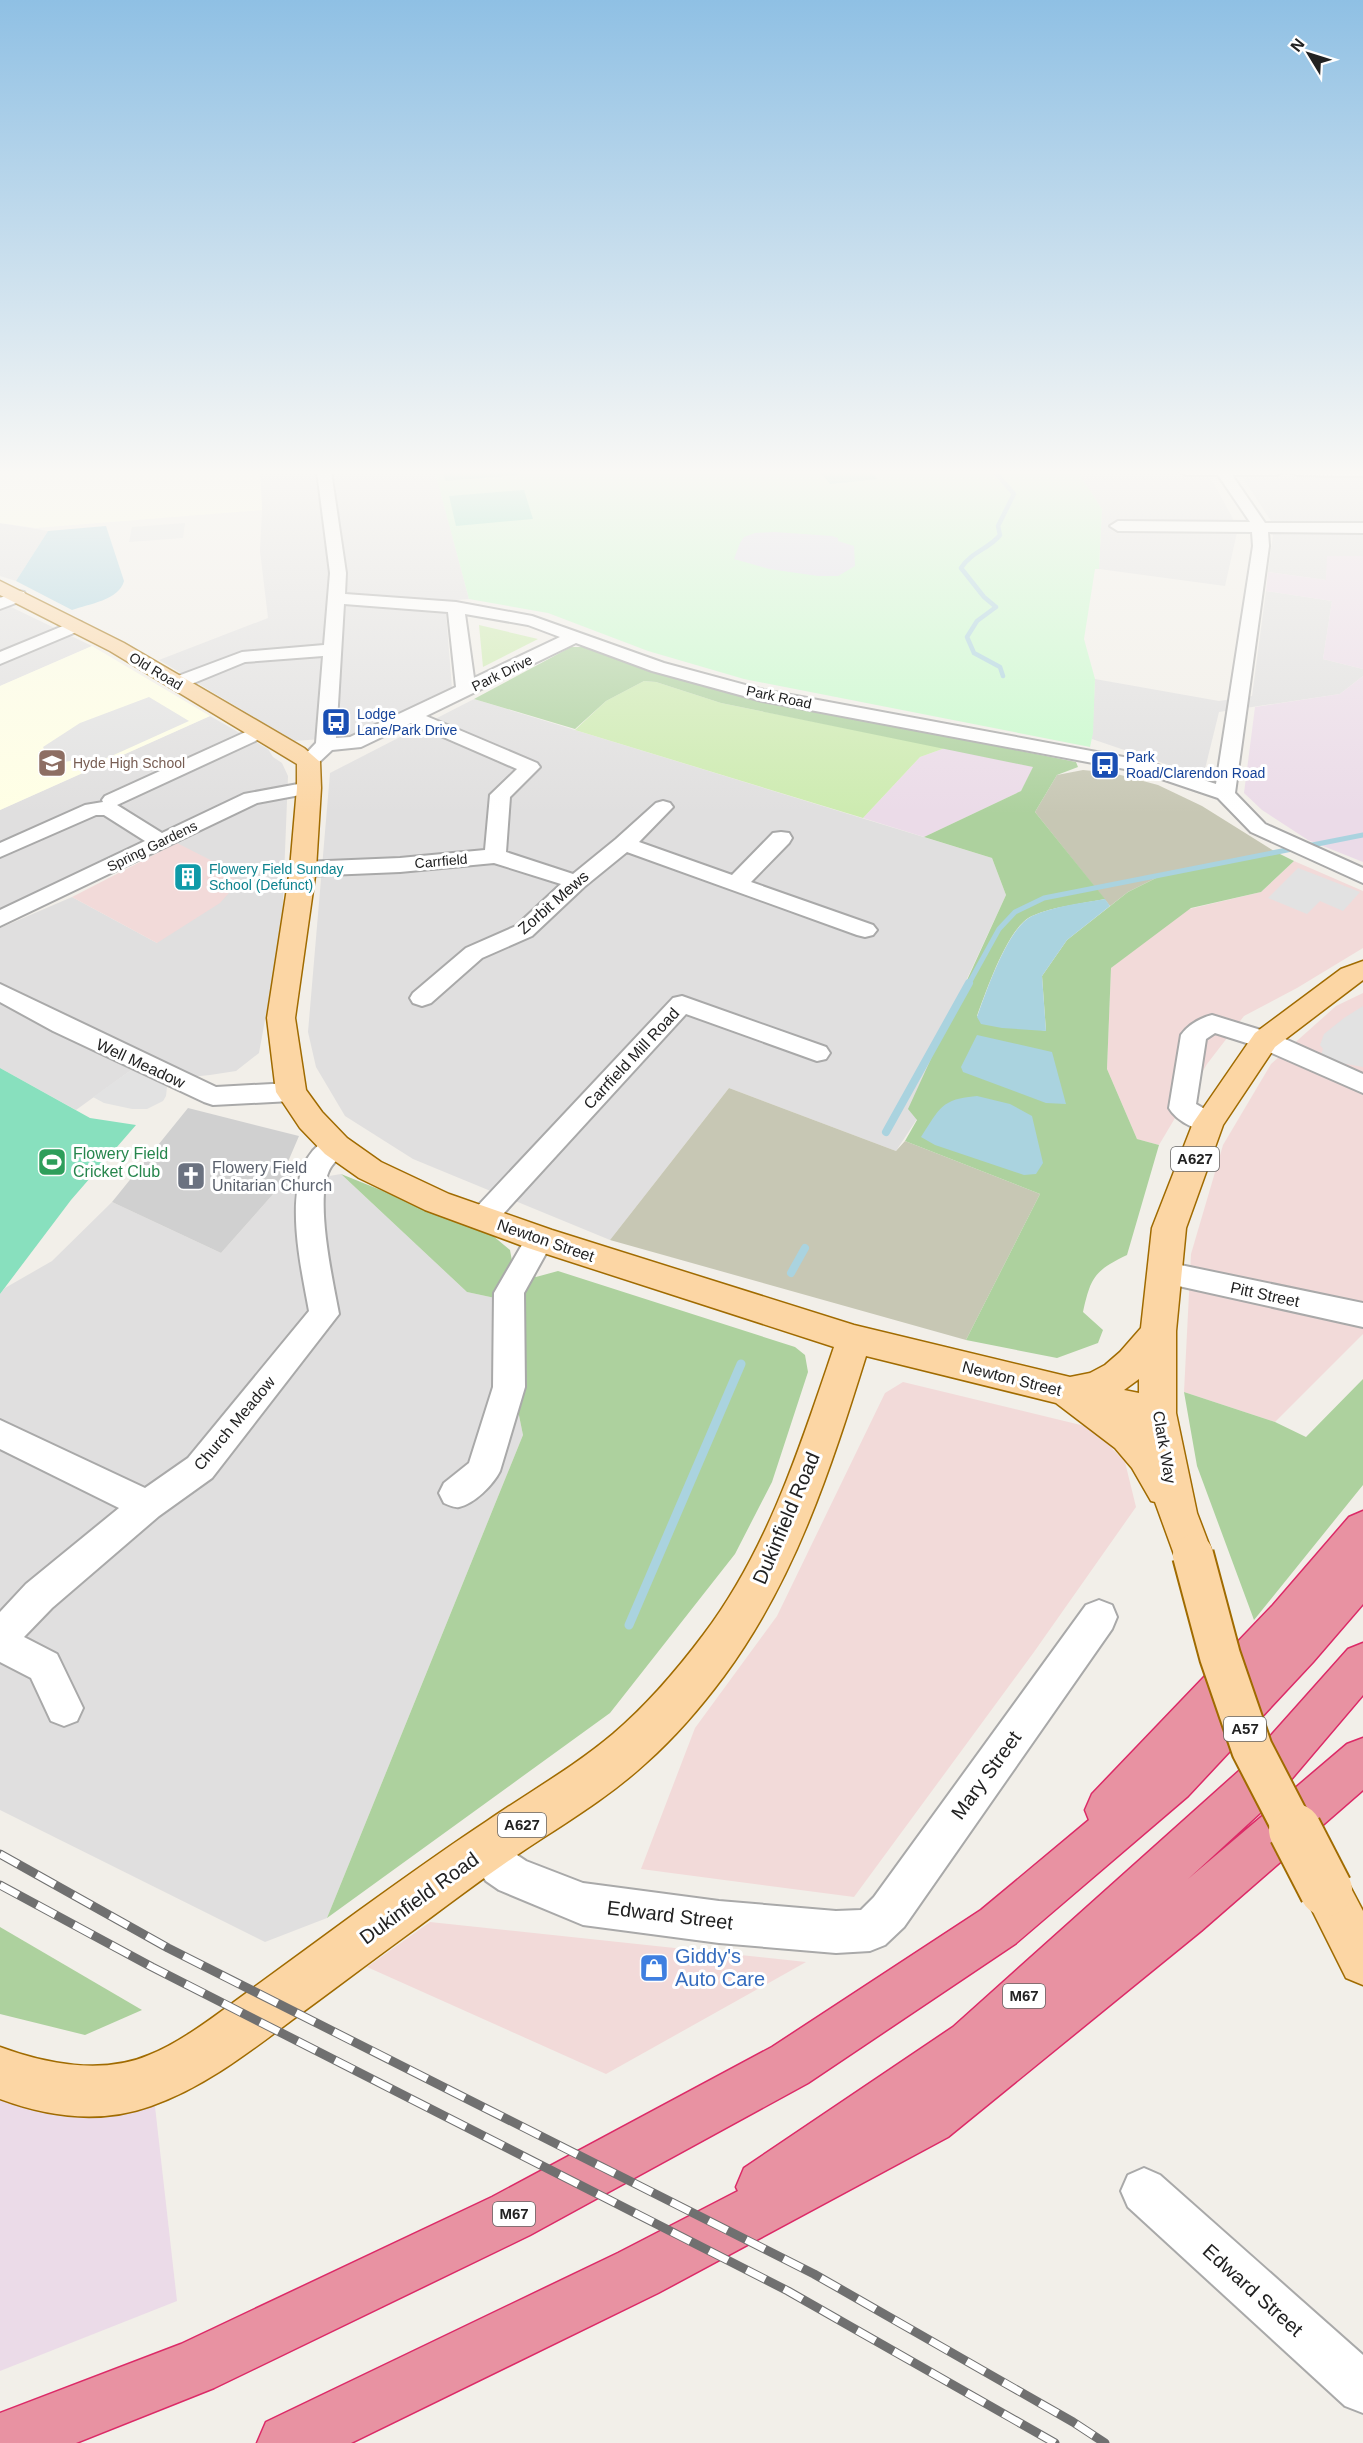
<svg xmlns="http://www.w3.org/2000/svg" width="1363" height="2443" font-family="Helvetica,sans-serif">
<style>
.residential{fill:#e0dfdf}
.commercial{fill:#f2dad9}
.industrial{fill:#ebdbe8}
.education{fill:#ffffe5}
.religious{fill:#d0d0d0}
.construction{fill:#c7c7b4}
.grass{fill:#cdebb0}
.forest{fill:#add19e}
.park{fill:#c8facc}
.pitch{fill:#88e0be}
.parking{fill:#e2e2e2}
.plaza{fill:#dddde8}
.water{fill:#aad3df}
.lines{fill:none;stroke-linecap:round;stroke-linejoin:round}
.stream-far3{stroke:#aad3df;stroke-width:4.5}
.stream-far2{stroke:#aad3df;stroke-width:5}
.stream-far1{stroke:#aad3df;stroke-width:8}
.stream{stroke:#aad3df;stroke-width:9}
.minor-casing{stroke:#a9a9a9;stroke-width:4}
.major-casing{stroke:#a06b00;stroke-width:3}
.highway-casing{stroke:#dc2a67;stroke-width:3}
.minor{fill:#fff;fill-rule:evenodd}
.major{fill:#fcd6a4;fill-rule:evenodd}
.highway{fill:#e892a2;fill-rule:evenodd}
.rail-casing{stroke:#707070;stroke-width:9}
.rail{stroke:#fff;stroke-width:7;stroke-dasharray:21;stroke-linecap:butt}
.major-bridge-far1-casing{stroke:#a06b00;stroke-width:44;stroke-linecap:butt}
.major-bridge-casing{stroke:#a06b00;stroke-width:56;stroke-linecap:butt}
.major-bridge-far1{stroke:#fcd6a4;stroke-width:40}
.major-bridge{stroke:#fcd6a4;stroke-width:52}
.labels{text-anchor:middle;stroke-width:6;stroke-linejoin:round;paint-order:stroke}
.far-street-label{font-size:14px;fill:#222;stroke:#fff}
.far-transit-label{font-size:14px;fill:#164399;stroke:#fff;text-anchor:start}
.far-education-label{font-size:14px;fill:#785e54;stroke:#fff;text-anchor:start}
.far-culture-label{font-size:14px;fill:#0d838f;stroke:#fff;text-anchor:start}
.shield{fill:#fff;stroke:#646464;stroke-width:1.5}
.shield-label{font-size:15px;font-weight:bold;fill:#222}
.street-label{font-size:16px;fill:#222;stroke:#fff}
.leisure-label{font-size:16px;fill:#27864d;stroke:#fff;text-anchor:start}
.worship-label{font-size:16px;fill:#5b616d;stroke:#fff;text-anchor:start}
.near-street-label{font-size:20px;fill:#222;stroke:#fff}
.near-shop-label{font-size:20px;fill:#366cbe;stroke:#fff;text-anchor:start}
</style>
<rect width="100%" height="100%" fill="#f2efe9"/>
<g class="residential">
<polygon points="260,471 435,471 469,599 445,601 452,688 349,737 294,741 159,660 268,618 260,551 262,510"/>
<polygon points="1207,471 1238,528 1225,586 1099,569 1102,509 1077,472"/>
<polygon points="1363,471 1363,556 1328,556 1326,580 1268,572 1273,535 1271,521 1239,472"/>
<polygon points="0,523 48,531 16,581 0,576"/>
<polygon points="1266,591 1332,601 1323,659 1363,669 1363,676 1340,694 1219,712 1205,769 1189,772 1092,739 1095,679 1219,701 1252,696"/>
<polygon points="0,601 9,606 92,646 0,686"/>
<polygon points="474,699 992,858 1006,895 945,1026 917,1119 896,1151 729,1088 610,1240 413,1159 345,1116 316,1067 308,1032 330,773"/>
<polygon points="210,716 268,749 273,757 282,763 288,776 282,927 259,1053 236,1071 210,1075 191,1077 134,1068 76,1110 0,1068 0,928 72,897 157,943 177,843 164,835 0,915 0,810"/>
<polygon points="341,1174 467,1292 495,1298 523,1435 327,1918 265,1942 0,1810 0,1294 5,1288 52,1261 112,1202 221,1253 282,1184"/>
</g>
<g class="commercial">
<polygon points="177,843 230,870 236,885 220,903 157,943 72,897"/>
<polygon points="1294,861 1363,891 1363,948 1297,988 1244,1016 1207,1064 1159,1145 1137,1139 1107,1069 1111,968 1185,910 1261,892"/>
<polygon points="1363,993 1363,1334 1275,1422 1184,1392 1191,1254 1223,1145 1271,1064 1336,1006"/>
<polygon points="903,1382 1093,1428 1125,1462 1136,1507 1034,1652 854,1897 641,1869 695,1728 777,1616 885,1393"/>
<polygon points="430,1922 806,1962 606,2074 367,1967"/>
</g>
<g class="industrial">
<polygon points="1327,556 1363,556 1363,669 1323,659 1332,601 1266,591 1268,572 1326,580"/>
<polygon points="1363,676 1363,862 1308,840 1262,810 1244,793 1255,707 1340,694"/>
<polygon points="945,748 1034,767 1021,791 924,837 863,818 920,757"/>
<polygon points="0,2073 152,2080 177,2301 0,2371"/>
</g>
<g class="education">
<polygon points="260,471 262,510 36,528 0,523 0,471"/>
<polygon points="92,646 210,716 0,810 0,686"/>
</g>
<polygon class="religious" points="188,1108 299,1136 287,1164 294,1182 282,1184 221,1253 112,1202"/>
<g class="construction">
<polygon points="1083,770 1113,773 1158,785 1202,806 1274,851 1164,874 1128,892 1110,906 1035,812 1057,775"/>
<polygon points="729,1088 896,1151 905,1141 1040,1194 966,1340 610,1240"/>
</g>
<g class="grass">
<polygon points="479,625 538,639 483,667"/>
<polygon points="644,681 656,682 721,703 945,748 920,757 863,818 575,730 606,701"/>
</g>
<g class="forest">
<path d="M571,647H584L652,670L758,699L1076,762L1078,767L1057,775L1035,812L1105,899C1081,904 1055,906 1032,916C1008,926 986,992 977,1016L1046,1031L1042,976L1067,940L1128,892L1164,874L1274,851L1294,861L1261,892L1191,908L1111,968L1107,1069L1137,1139L1159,1145L1127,1255C1094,1271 1091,1277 1083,1312L1103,1330L1098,1343L1057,1358L966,1340L1040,1194L905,1141L917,1120L908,1109L1006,895L992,858L924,837L1021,791L1033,767L721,703L656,682L644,681L606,701L575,729L474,699Z"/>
<polygon points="341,1174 492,1235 510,1250 512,1261 536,1277 558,1271 795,1347 805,1355 808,1372 772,1482 735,1554 610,1713 327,1918 523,1435 495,1298 467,1292"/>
<polygon points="1363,1379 1363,1485 1254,1620 1197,1466 1184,1392 1275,1422 1306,1437"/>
<polygon points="0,1927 142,2010 85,2035 0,2014"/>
</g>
<polygon class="park" points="1077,471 1102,509 1099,569 1095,569 1084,639 1095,679 1093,733 1090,747 744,679 648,651 548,613 469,599 435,472"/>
<g class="pitch">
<polygon points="518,471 519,475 445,481 443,471"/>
<polygon points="871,471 878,479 830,484 819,471"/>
<polygon points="524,490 533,519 456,526 449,496"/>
<polygon points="0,1068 90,1118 136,1125 71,1200 0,1294"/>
</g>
<g class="parking">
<polygon points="185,523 183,538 129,542 132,527"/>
<polygon points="149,697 189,721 96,763 89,758 51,764 43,747 80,723"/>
<polygon points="1298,868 1319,876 1360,892 1343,911 1320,901 1307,914 1268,898"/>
<polygon points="1363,1006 1363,1067 1335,1062 1321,1055 1323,1049 1320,1045 1324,1034 1344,1018"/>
<polygon points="134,1068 167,1087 166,1096 163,1101 147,1109 132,1109 104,1103 93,1097"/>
</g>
<polygon class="plaza" points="774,532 832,536 838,538 838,541 854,546 855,566 838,576 818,576 769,569 734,559 740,543 744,537 755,533"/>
<g class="water">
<path d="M106,526L124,581C119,600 89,604 72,610L16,581L48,531Z"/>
<path d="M1105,899L1110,906L1067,940L1042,976L1046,1031L1002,1028L981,1024L977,1017C986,992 1008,927 1032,916C1055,906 1081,903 1105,899Z"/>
<polygon points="977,1035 1052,1052 1066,1104 1046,1103 963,1072 961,1067"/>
<path d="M977,1096L1010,1104L1032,1116L1043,1163L1036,1174L1024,1175L935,1145L921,1137C940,1108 941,1099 977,1096Z"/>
</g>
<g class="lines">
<path class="stream-far3" d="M994,471L1014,494L998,526L1000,535C989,549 971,552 961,568L984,597L996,607L977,621L967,637L974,653L1000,667L1003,676"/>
<polyline class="stream-far2" points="968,985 999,929 1015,912 1044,898 1363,835"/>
<g class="stream-far1">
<polyline points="886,1132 969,983"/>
<polyline points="791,1273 805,1248"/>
</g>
<polyline class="stream" points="629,1625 741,1364"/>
<g class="minor-casing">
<g id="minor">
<path d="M317,471H331L346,573L345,594L456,602L532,616L664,663L764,690L1145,761L1216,784L1253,546L1252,532L1118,531L1110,526L1118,521L1250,522L1218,475H1186L1179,471H1284L1277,475H1232L1265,523H1363V533L1268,532L1269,546L1235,793L1265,824L1363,868V883L1251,832L1218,798L1141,772L762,701L652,671L576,643L426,716L537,763L540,767L510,797L506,852L573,874L616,839L656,803L663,801L670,803L673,807L639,842L732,875L773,833L781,832L789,833L792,838L789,843L751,882L873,925L877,930L873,935L865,937L857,935L627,852L584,887L532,936L482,958L431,1003L422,1006L413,1003L410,998L413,993L466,948L516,926L561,884L494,863L400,872L303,876L295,874L292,869L295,864L303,862L400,858L485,850L490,795L517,769L411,723L361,747L332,750L315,766H301L298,762L316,743L323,656L245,662L184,687H170L168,683L170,679L242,652L324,645L330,573ZM344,604L448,612L456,687L350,737L336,738ZM465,614L528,625L560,637L474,678Z"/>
<polygon points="1290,471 1363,471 1363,476 1297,475"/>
<polygon points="18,591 24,592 26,596 24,600 0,609 0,598"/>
<polygon points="75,621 81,622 84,626 81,630 0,664 0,652"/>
<polygon points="259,726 266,728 269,732 266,736 117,805 162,833 244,794 309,782 316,784 319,788 316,792 257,803 0,926 0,910 145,841 104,815 96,815 0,857 0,843 85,805 103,802 102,800 105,796"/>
<polygon points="0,984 216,1087 291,1083 300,1086 304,1092 300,1098 291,1101 213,1105 204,1102 53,1031 0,1002"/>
<polygon points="682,996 826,1047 830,1053 826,1059 817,1061 686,1014 493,1225 483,1229 473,1225 469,1218 473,1211 673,998"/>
<path d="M1212,1015L1274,1034L1363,1074V1093L1256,1046L1215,1033L1206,1039L1196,1104L1217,1116L1221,1123L1217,1130C1201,1134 1177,1122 1169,1108L1181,1035C1188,1025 1200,1018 1212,1015Z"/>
<path d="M336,1136L346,1139L350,1146C345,1154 336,1159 331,1167C313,1195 333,1281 339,1314L212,1478L159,1516L52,1608L24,1637L57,1654L83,1708L77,1721L64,1726L51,1721L31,1678L0,1662V1612L26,1584L119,1508L0,1449V1420L145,1488L188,1458L309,1311C301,1265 273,1155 336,1136Z"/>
<path d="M540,1228L550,1231L554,1239L524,1293L525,1387L500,1471C493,1485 474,1504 459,1507C454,1508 449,1505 444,1503L439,1493L444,1483L469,1463L493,1387L494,1293L530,1231Z"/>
<polygon points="1166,1262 1363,1303 1363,1327 1156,1281 1151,1273 1156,1265"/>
<polygon points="1099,1600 1112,1605 1117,1617 1112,1629 904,1927 885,1945 870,1951 836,1953 719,1943 583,1925 499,1890 486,1881 473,1862 467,1848 473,1834 487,1828 501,1834 514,1853 526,1861 583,1883 719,1901 836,1911 861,1910 874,1897 1086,1605"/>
<polygon points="1144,2168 1160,2175 1363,2355 1363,2413 1345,2406 1128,2207 1121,2191 1128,2175"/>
</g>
</g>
<g class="major-casing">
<g id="major">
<path d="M0,581L124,643L304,748L320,762L321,788L316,869L295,1018L306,1090L322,1112L347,1138L381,1162L449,1194L552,1230L854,1325L1070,1377L1090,1373L1105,1365L1120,1352L1141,1328L1152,1228L1193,1123L1255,1033L1341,969L1363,961V980L1275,1047L1223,1125L1186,1228L1176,1331V1413L1197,1513L1213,1555L1207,1568L1193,1573L1179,1568L1155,1502L1151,1501L1132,1468L1115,1448L1056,1403L866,1356C831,1468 795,1580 724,1676C701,1707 675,1737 646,1763C610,1796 567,1822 526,1849C487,1875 449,1904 411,1932C371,1961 332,1991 292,2020C248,2053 203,2088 151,2106C101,2124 48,2117 0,2099V2047C45,2064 103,2075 149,2055C179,2043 208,2021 234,2002C275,1972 316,1942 357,1912C400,1881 443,1850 487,1821C529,1792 574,1767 613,1734C647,1705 677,1670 704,1634C768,1549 800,1447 834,1347L528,1248L425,1210L359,1178L325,1154L300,1128L276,1092L267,1018L290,869L297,788V764L110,651L0,595ZM1139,1379V1393L1124,1390Z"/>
<polygon points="1326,1866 1343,1873 1363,1911 1363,1985 1346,1978 1302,1890 1309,1873"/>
</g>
</g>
<g class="highway-casing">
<g id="highway">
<polygon points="1363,1511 1363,1604 1313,1662 1188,1796 1015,1944 808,2083 530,2235 214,2388 76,2443 0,2443 0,2413 181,2344 492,2197 772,2047 981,1910 1089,1820 1085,1810 1092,1794 1273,1605 1349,1517"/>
<polygon points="1363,1643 1363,1695 1272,1802 1188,1879 1347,1744 1363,1738 1363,1790 1201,1931 948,2137 658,2293 351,2443 257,2443 266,2422 618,2253 738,2191 736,2187 744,2168 953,2027 1240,1770 1348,1649"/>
</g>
</g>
<use href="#minor" class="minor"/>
<use href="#major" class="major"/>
<use href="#highway" class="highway"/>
<g class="rail-casing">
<g id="rail">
<polyline points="0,1854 168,1948 814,2274 1073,2422 1105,2443"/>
<polyline points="0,1885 152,1967 788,2291 1055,2443"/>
</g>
</g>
<use href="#rail" class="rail"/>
<g class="major-bridge-far1-casing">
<polyline id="major-bridge-far1" points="1193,1555 1220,1656 1252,1749 1295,1832"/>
</g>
<g class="major-bridge-casing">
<polyline id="major-bridge" points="1295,1830 1326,1890"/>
</g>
<use href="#major-bridge-far1" class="major-bridge-far1"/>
<use href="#major-bridge" class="major-bridge"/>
</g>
<linearGradient id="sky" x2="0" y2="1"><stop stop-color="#8fc0e4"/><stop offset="0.58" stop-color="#f9f8f5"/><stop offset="1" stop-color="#f9f8f5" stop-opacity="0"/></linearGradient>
<rect width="1363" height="814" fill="url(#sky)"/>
<defs>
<g id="bus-square" transform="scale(1.5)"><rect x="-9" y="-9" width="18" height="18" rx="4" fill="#1a4fb4" stroke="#fff"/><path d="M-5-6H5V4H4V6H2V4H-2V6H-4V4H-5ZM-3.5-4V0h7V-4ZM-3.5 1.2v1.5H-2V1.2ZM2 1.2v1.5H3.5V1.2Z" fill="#fff"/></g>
<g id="school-square" transform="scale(1.5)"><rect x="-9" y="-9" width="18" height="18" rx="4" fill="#8d6e63" stroke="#fff"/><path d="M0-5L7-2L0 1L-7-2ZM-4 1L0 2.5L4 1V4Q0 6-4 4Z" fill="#fff"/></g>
<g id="building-square" transform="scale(1.5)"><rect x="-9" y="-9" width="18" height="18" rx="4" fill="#0f9aa8" stroke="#fff"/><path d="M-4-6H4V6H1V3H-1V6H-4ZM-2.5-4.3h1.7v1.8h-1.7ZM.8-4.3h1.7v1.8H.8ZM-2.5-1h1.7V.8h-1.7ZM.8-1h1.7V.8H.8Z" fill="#fff"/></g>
<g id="stadium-square" transform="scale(1.5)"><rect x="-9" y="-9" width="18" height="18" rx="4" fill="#2e9e5b" stroke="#fff"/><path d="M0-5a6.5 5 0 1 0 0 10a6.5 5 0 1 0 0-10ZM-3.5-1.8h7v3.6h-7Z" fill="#fff"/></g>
<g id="church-square" transform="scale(1.5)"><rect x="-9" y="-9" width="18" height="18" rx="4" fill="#6b7280" stroke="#fff"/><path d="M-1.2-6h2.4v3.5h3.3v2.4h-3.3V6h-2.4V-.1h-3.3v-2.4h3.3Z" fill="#fff"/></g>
<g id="shop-square" transform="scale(1.5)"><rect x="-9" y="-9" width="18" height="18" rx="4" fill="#3f7fe0" stroke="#fff"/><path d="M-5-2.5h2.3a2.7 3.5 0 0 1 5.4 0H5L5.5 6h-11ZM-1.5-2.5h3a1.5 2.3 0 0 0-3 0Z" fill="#fff"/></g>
</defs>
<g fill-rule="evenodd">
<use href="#bus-square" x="336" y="722"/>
<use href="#school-square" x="52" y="763"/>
<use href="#bus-square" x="1105" y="765"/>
<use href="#building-square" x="188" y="877"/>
<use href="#stadium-square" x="52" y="1162"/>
<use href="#church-square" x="191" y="1176"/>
<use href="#shop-square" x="654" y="1968"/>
</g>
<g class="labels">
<g class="far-street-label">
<text transform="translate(156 671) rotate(31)" y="5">Old Road</text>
<text transform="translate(502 673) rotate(-26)" y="5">Park Drive</text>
<text transform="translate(779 697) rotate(12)" y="5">Park Road</text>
<text transform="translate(152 846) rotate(-26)" y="5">Spring Gardens</text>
<text transform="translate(441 861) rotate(-5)" y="5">Carrfield</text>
</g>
<g class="far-transit-label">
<text x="357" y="719">Lodge<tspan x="357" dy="16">Lane/Park Drive</tspan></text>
<text x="1126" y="762">Park<tspan x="1126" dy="16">Road/Clarendon Road</tspan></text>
</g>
<g class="far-education-label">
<text x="73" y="768">Hyde High School</text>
</g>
<g class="far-culture-label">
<text x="209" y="874">Flowery Field Sunday<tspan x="209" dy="16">School (Defunct)</tspan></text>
</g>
<g class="shield">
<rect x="1171" y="1147" width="48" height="24" rx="4.5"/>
<rect x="1224" y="1717" width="42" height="24" rx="4.5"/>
<rect x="498" y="1813" width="48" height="24" rx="4.5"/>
<rect x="1003" y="1984" width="42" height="24" rx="4.5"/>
<rect x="493" y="2202" width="42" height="24" rx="4.5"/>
</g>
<g class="shield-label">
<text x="1195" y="1164">A627</text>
<text x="1245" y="1734">A57</text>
<text x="522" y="1830">A627</text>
<text x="1024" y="2001">M67</text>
<text x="514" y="2219">M67</text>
</g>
<g class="street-label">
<text transform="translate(553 902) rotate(-41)" y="6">Zorbit Mews</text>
<text transform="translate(631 1058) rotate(-47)" y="6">Carrfield Mill Road</text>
<text transform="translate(141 1063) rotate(25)" y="6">Well Meadow</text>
<text transform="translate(546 1240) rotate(19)" y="6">Newton Street</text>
<text transform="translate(1265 1294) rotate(12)" y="6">Pitt Street</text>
<text transform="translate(1012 1378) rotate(14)" y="6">Newton Street</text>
<text transform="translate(234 1423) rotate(-50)" y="6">Church Meadow</text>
<text transform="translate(1165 1447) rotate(80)" y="6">Clark Way</text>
</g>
<g class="leisure-label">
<text x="73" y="1159">Flowery Field<tspan x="73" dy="18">Cricket Club</tspan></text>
</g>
<g class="worship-label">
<text x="212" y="1173">Flowery Field<tspan x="212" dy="18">Unitarian Church</tspan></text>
</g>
<g class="near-street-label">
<text transform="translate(786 1518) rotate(-67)" y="7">Dukinfield Road</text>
<text transform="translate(986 1775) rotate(-54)" y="7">Mary Street</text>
<text transform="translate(419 1898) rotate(-36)" y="7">Dukinfield Road</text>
<text transform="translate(670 1915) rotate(7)" y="7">Edward Street</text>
<text transform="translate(1253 2290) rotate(42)" y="7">Edward Street</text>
</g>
<g class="near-shop-label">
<text x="675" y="1963">Giddy's<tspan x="675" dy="23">Auto Care</tspan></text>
</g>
</g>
<g transform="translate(1309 54) rotate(308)" stroke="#ffffff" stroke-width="4.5" paint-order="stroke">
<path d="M0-4.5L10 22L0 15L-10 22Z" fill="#222222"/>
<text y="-9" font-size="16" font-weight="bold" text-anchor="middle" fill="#222222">N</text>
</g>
</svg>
